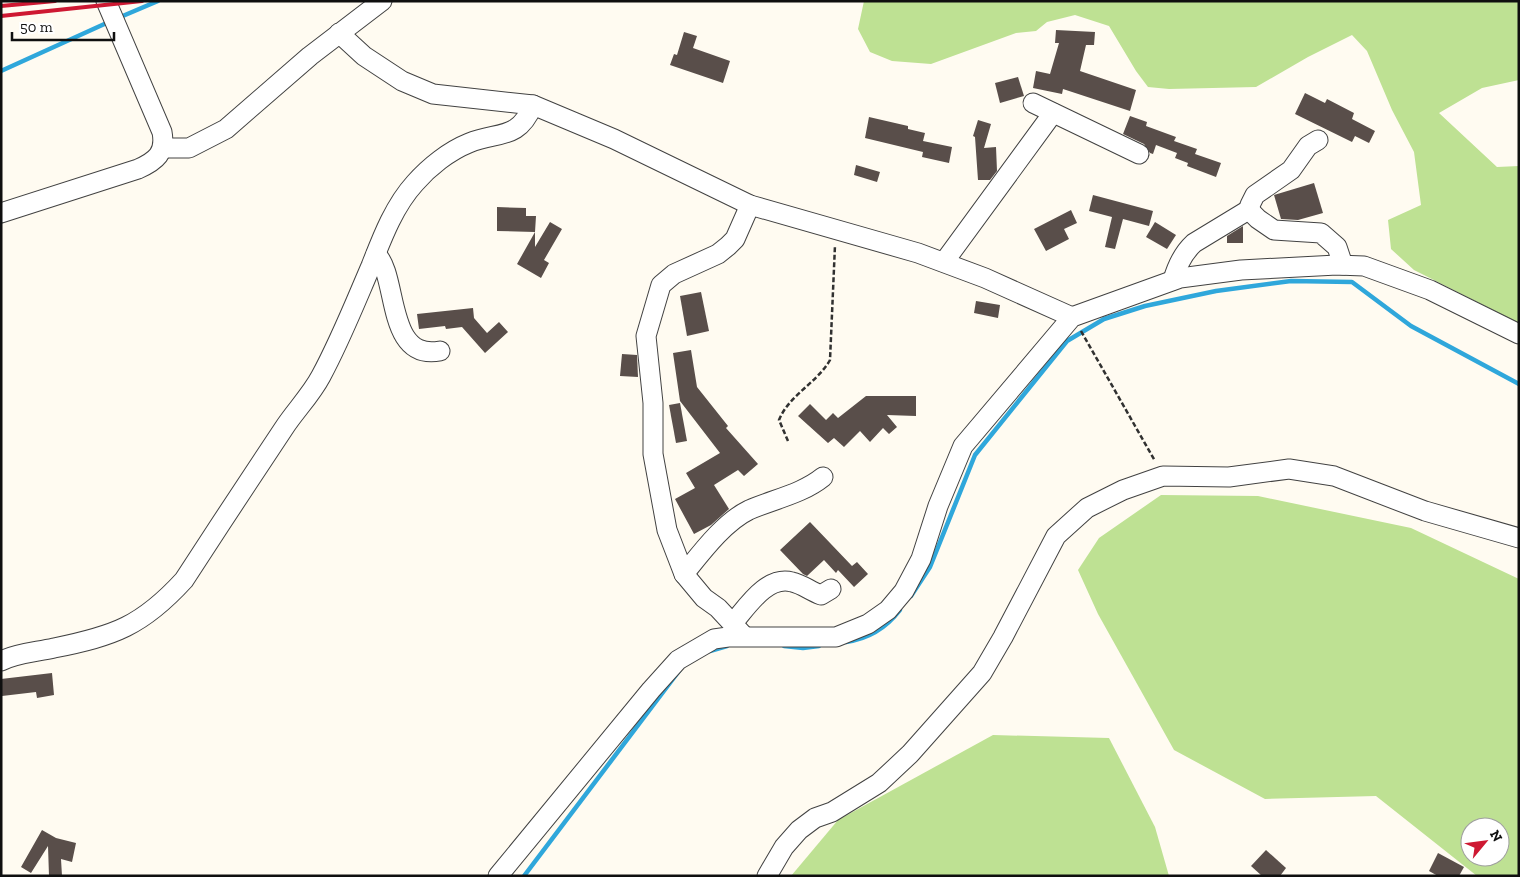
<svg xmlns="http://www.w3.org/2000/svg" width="1520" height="877" font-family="'Zilla Slab',serif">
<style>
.forest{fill:#bee193;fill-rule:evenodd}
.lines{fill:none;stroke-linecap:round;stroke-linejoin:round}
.stream{stroke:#2fa7db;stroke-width:4.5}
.building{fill:#594e4a}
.minor-casing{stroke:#424242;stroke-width:21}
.path{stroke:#313131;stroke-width:2.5;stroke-dasharray:5 2.5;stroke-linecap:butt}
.minor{stroke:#fff;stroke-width:19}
.rail{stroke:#ce1832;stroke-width:4}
</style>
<rect width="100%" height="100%" fill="#fffbf1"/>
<g class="forest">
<polygon points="864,1 1519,1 1519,80 1482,88 1439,113 1497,167 1519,166 1519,323 1414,270 1391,249 1388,220 1421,205 1414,152 1392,110 1367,51 1352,35 1308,57 1256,87 1169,89 1148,87 1136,71 1109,26 1075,15 1047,22 1036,31 1016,33 931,64 892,61 870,52 858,29"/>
<path d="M1161,495L1258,496L1411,528L1519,579V876H1477L1376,796L1265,799L1174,750L1098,614L1078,570L1099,538ZM1470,827H1500V857H1470Z"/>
<polygon points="993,735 1109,738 1155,827 1169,876 791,876 838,820"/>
</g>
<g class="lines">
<g class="stream">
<polyline points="118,18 158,1"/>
<polyline points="1,71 111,21"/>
<polyline points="911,596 930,567 975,455 1067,341 1104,319 1145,306 1216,291 1291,281 1352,282 1411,326 1519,384"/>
<path d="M846,642C868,639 887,627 900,610"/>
<polyline points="784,646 803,648 819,646"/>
<polyline points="710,651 727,646"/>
<polyline points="524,876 679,671"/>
</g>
</g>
<g class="building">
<polygon points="1056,30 1095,32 1094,45 1086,45 1080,71 1136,90 1130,111 1063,89 1062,94 1033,88 1036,71 1050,74 1059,43 1055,43"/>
<polygon points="684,32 697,36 693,48 730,61 723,83 670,65 674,54 677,55"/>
<polygon points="1018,77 1024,96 1000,103 995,83"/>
<polygon points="1305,93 1325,103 1327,99 1354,113 1352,119 1375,131 1369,143 1355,136 1352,142 1295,114"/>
<polygon points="1130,116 1147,122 1146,126 1176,137 1174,141 1197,149 1195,154 1221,163 1216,177 1187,166 1188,163 1175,158 1177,153 1156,145 1153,154 1150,153 1144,144 1123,134"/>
<polygon points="869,117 908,126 908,129 925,133 923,141 952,147 949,163 922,157 923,152 865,138"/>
<polygon points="978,120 991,124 984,148 996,147 997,171 990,180 978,180 975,137 973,136"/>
<polygon points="856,165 880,172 877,182 854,175"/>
<polygon points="1314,183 1323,213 1298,220 1281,219 1274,195"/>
<polygon points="1093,195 1153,211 1149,226 1123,219 1115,249 1105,247 1112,217 1089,211"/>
<polygon points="497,207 526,208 526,216 536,216 535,232 497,231"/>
<polygon points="1071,210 1077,223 1064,229 1069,239 1046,251 1034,229"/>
<polygon points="550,222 562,229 544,260 549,263 541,278 517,264 535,232 535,247"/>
<polygon points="1155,222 1176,235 1167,249 1146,237"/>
<polygon points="1243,226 1243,243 1227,243 1227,236"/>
<polygon points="701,292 709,331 687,336 680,296"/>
<polygon points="976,301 1000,305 998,318 974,313"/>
<polygon points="473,308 474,318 487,333 499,322 508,332 485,353 462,327 446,329 445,326 419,329 417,314"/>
<polygon points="691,350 697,387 728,426 726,428 758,464 744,476 738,470 714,485 729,509 711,525 694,534 675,499 695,488 686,473 720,453 680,401 673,353"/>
<polygon points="622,354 637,355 638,377 620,376"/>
<polygon points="866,396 916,396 916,416 887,415 897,427 889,434 883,428 870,442 860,431 844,447 834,438 828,443 798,416 810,404 826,420 833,413 838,418"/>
<polygon points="680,403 687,441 676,443 669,405"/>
<polygon points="810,522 852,566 857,562 868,574 854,587 838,570 836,573 824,560 807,576 803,574 780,550"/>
<polygon points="52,673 54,695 37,698 36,692 2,696 1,679"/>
<polygon points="42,830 56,838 76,843 72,862 61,859 62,876 49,876 48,846 31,873 21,867"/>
<polygon points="1266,850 1286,868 1280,876 1262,876 1251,866"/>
<polygon points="1438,853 1464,867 1459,876 1438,876 1429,871"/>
</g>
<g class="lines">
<g class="minor-casing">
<g id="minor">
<polyline points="339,33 364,56 402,81 433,94 533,105 614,139 750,205 918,253 985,278 1072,317"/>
<polyline points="1033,103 1139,154"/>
<polyline points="1318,140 1308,146 1291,170 1255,195 1250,205 1251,212 1258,219 1274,230 1321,233 1337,247 1343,265"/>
<polyline points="163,148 189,148 226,129 310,56 382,1"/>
<path d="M1,213L138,169C156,161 166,153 162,132L106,1"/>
<path d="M376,254C399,276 385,361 440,351"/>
<polyline points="944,262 1053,113"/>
<path d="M1173,280C1177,266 1183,253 1194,243L1250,209"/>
<path d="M684,574C701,553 724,522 749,510C774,499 802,494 823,477"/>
<path d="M733,623C747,607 767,575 792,582C802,584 810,591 821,595L831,589"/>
<polyline points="744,636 718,608 704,598 684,574 667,530 653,454 653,403 646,336 661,285 674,274 718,254 728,246 735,239 750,205"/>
<path d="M1,661C17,653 37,652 54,648C114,636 142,626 184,580C217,529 250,479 284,428C295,411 311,395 321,376C340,341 355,303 371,266C382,238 394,206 415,183C429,167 449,151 469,143C498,131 518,141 533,105"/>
<polyline points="498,876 651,690 678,660 714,639 728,637 836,637 868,624 888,610 904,591 921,559 938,506 963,446 1072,317 1180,278 1241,270 1337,265 1364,266 1430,290 1519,334"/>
<polyline points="767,876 784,847 799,830 815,818 832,812 879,783 910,754 982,673 1003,637 1056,536 1087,508 1123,490 1163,476 1229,477 1289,469 1334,476 1425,511 1519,538"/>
</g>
</g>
<g class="path">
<polyline points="1081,331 1155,461"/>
<path d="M788,441L779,420C789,395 817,383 830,360L835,245"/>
</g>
<use href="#minor" class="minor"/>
<g class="rail">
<polyline points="1,6 55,1"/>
<polyline points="1,16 142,1"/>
</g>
</g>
<rect width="1520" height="877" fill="none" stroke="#0f0f0f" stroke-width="5"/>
<g transform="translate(1485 842) rotate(61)"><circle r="24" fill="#ffffff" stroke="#9f9f9f"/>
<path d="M0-4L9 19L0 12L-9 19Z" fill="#ce1832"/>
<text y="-8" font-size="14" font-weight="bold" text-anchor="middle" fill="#0f0f0f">N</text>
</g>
<path d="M12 32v8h102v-8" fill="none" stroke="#0f0f0f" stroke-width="2.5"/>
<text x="20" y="32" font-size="15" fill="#0f0f0f" stroke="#ffffff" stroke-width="4" paint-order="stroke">50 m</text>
</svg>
